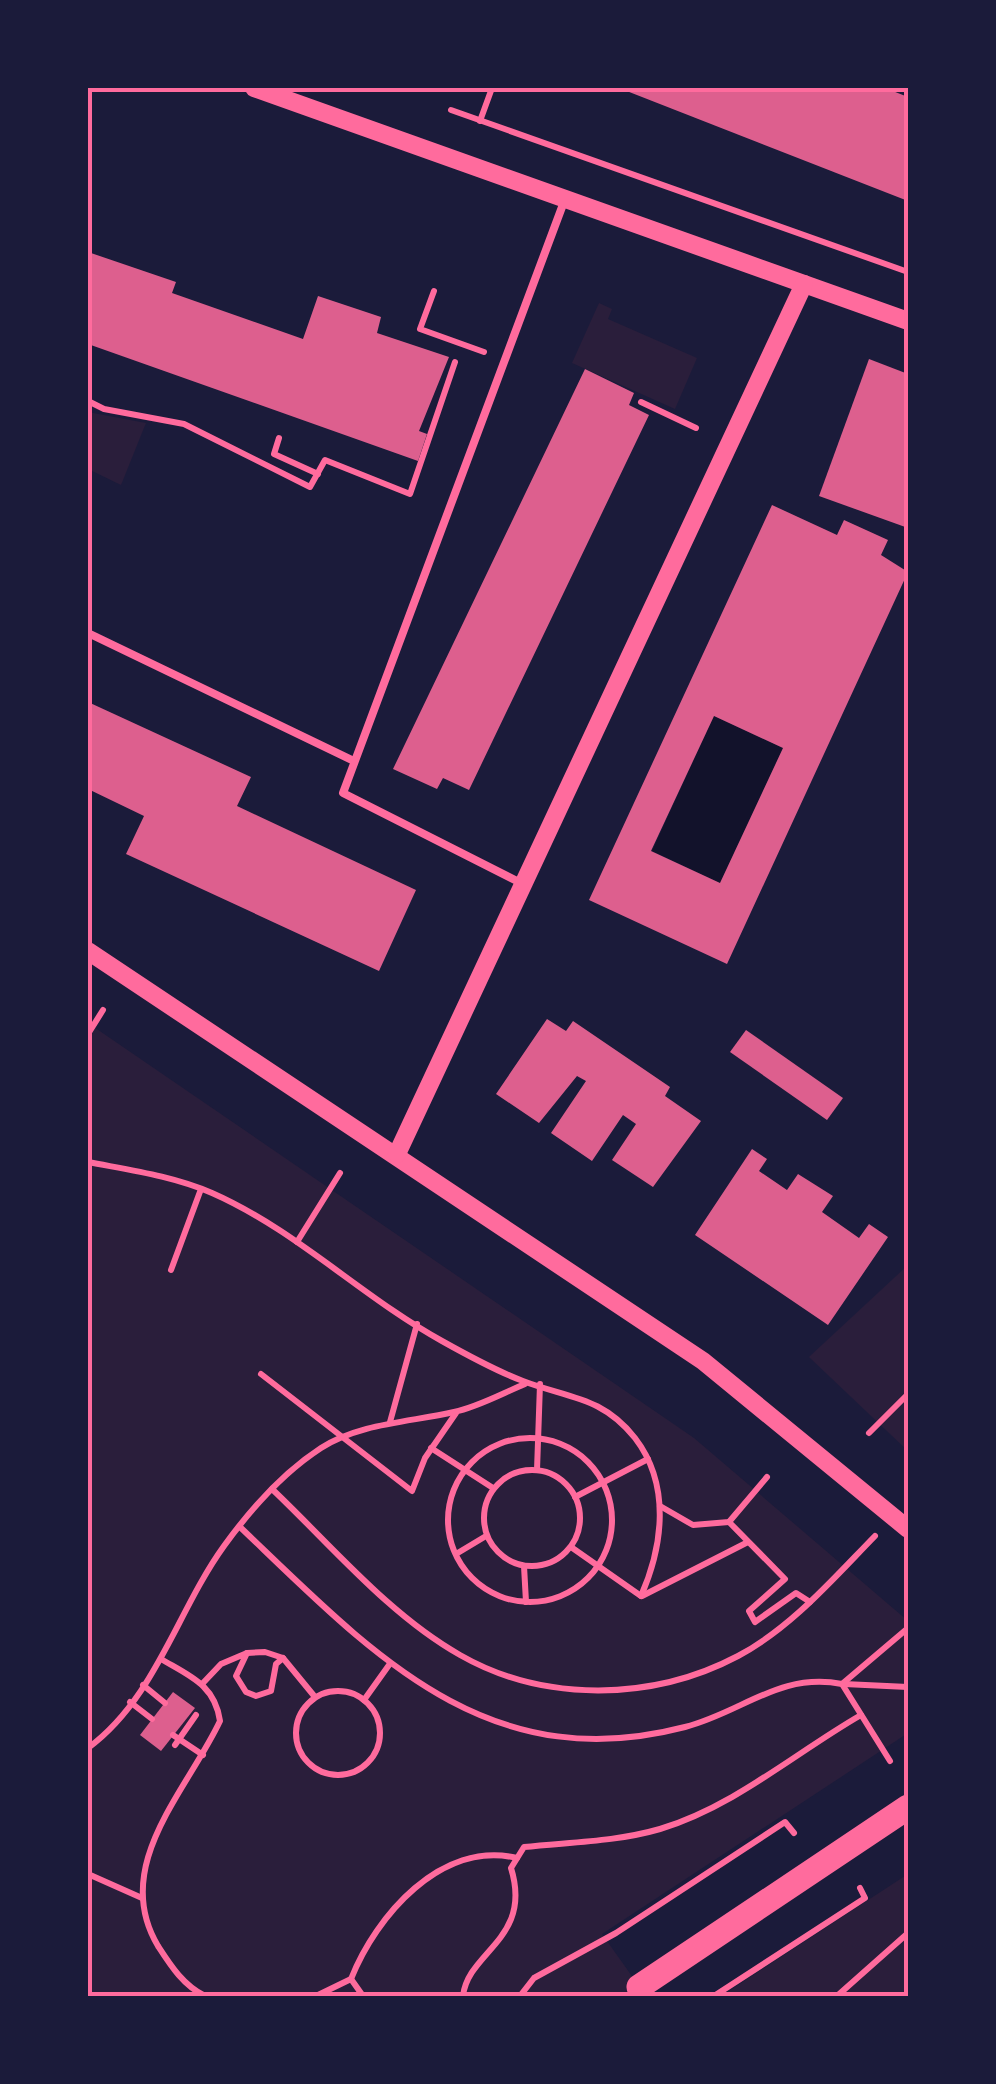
<svg xmlns="http://www.w3.org/2000/svg" width="996" height="2084" font-family="Mulish,sans-serif">
<style>
.green{fill:#2a1e3b}
.water{fill:#12122b}
.building{fill:#dd5f8e;fill-rule:evenodd}
.lines{fill:none;stroke-linecap:round;stroke-linejoin:round}
.path{stroke:#ff6b9d;stroke-width:6}
.service{stroke:#ff6b9d;stroke-width:8}
.tertiary{stroke:#ff6b9d;stroke-width:18}
.primary{stroke:#ff6b9d;stroke-width:25}
.neatline{fill:none;stroke:#ff6b9d;stroke-width:4}
</style>
<rect width="100%" height="100%" fill="#1b1b3a"/>
<g class="green">
<polygon points="599,303 612,309 608,319 697,358 675,409 572,363"/>
<polygon points="88,412 146,423 121,485 88,469"/>
<polygon points="88,1023 694,1438 908,1621 908,1733 602,1934 646,1996 88,1996"/>
<polygon points="908,1265 908,1451 809,1357"/>
<polygon points="908,1874 908,1996 721,1996"/>
</g>
<polygon class="water" points="714,716 783,748 720,883 652,851"/>
<g class="building">
<polygon points="619,88 885,88 908,97 908,201"/>
<polygon points="88,252 176,282 172,293 303,339 318,296 381,317 377,333 449,357 419,431 427,434 418,461 88,344"/>
<polygon points="869,359 908,374 908,528 819,496"/>
<polygon points="585,369 634,393 629,405 649,415 469,790 443,778 437,789 393,769"/>
<path d="M772,505L837,535L844,520L888,540L881,555L908,572L727,964L589,900ZM714,716L783,748L720,883L651,851Z"/>
<polygon points="88,702 251,777 237,806 416,890 379,971 126,854 144,816 88,789"/>
<polygon points="547,1019 566,1031 573,1021 670,1087 665,1096 701,1121 653,1187 612,1160 636,1124 623,1115 592,1161 551,1133 586,1081 577,1076 539,1123 496,1094"/>
<polygon points="746,1030 843,1098 827,1120 730,1052"/>
<polygon points="752,1149 767,1159 759,1171 787,1190 798,1174 833,1196 822,1212 859,1238 869,1224 888,1237 828,1325 695,1235"/>
<polygon points="173,1692 195,1708 161,1751 140,1735"/>
</g>
<g class="lines">
<g class="path">
<polyline points="451,110 908,272"/>
<polyline points="480,121 492,88"/>
<polyline points="434,291 420,329 484,352"/>
<polyline points="88,401 104,409 184,424 310,487 325,460 410,494 455,362"/>
<polyline points="641,402 696,428"/>
<polyline points="279,438 274,454 318,474"/>
<polyline points="88,1034 103,1010"/>
<path d="M88,1162C129,1170 173,1176 212,1193C296,1230 362,1297 442,1341C467,1355 496,1371 523,1381C567,1398 602,1396 635,1438C671,1485 663,1546 641,1596"/>
<polyline points="297,1242 340,1173"/>
<polyline points="171,1270 201,1189"/>
<polyline points="261,1374 412,1491 425,1458 456,1413"/>
<polyline points="390,1422 417,1324"/>
<polyline points="869,1433 908,1394"/>
<circle cx="530" cy="1520" r="82"/>
<polyline points="431,1448 493,1488"/>
<circle cx="532" cy="1518" r="48"/>
<polyline points="537,1470 540,1384"/>
<path d="M272,1489C331,1545 389,1615 460,1655C544,1703 653,1701 738,1656C791,1628 833,1579 875,1536"/>
<polyline points="575,1497 648,1459"/>
<polyline points="660,1506 693,1525 729,1522 767,1477"/>
<polyline points="729,1522 785,1579 749,1611 755,1622 796,1593 810,1602"/>
<path d="M240,1527C371,1652 486,1779 685,1727C743,1712 779,1672 842,1684L890,1761"/>
<polyline points="571,1547 641,1596"/>
<polyline points="456,1554 486,1536"/>
<polyline points="524,1566 526,1602"/>
<polyline points="642,1596 748,1542"/>
<polyline points="247,1653 265,1652 283,1658"/>
<path d="M161,1659C190,1676 215,1685 220,1721C187,1791 110,1866 158,1946C171,1966 183,1985 205,1996"/>
<polyline points="203,1683 221,1664 247,1653 236,1676 246,1692 256,1696 271,1691 276,1664 283,1658 315,1697"/>
<polyline points="842,1684 908,1628"/>
<polyline points="844,1684 908,1687"/>
<polyline points="143,1685 165,1703"/>
<circle cx="338" cy="1733" r="42"/>
<polyline points="364,1700 389,1665"/>
<polyline points="130,1702 152,1719"/>
<polyline points="173,1735 203,1755"/>
<polyline points="175,1745 196,1715"/>
<path d="M88,1748C155,1699 177,1611 224,1546C250,1510 284,1472 321,1448C360,1423 411,1422 454,1412C478,1407 503,1393 525,1384"/>
<polyline points="88,1874 142,1898"/>
<path d="M351,1979C376,1916 441,1840 517,1858"/>
<polyline points="316,1996 351,1979 363,1996"/>
<path d="M463,1996C468,1951 533,1939 511,1868L524,1847C570,1842 615,1842 660,1829C735,1806 795,1753 861,1715"/>
<polyline points="520,1996 534,1978 616,1933 785,1822 794,1833"/>
<polyline points="714,1996 865,1898 860,1888"/>
<polyline points="837,1996 908,1933"/>
</g>
<g class="service">
<polyline points="88,633 354,761"/>
<polyline points="523,884 343,793 565,199"/>
</g>
<g class="tertiary">
<polyline points="254,88 908,321"/>
<polyline points="88,951 703,1361 908,1529"/>
<polyline points="397,1154 804,284"/>
</g>
<polyline class="primary" points="639,1987 908,1807"/>
</g>
<rect width="996" height="2084" fill="none" stroke="#1b1b3a" stroke-width="180"/>
<rect x="90" y="90" width="816" height="1904" class="neatline"/>
</svg>
